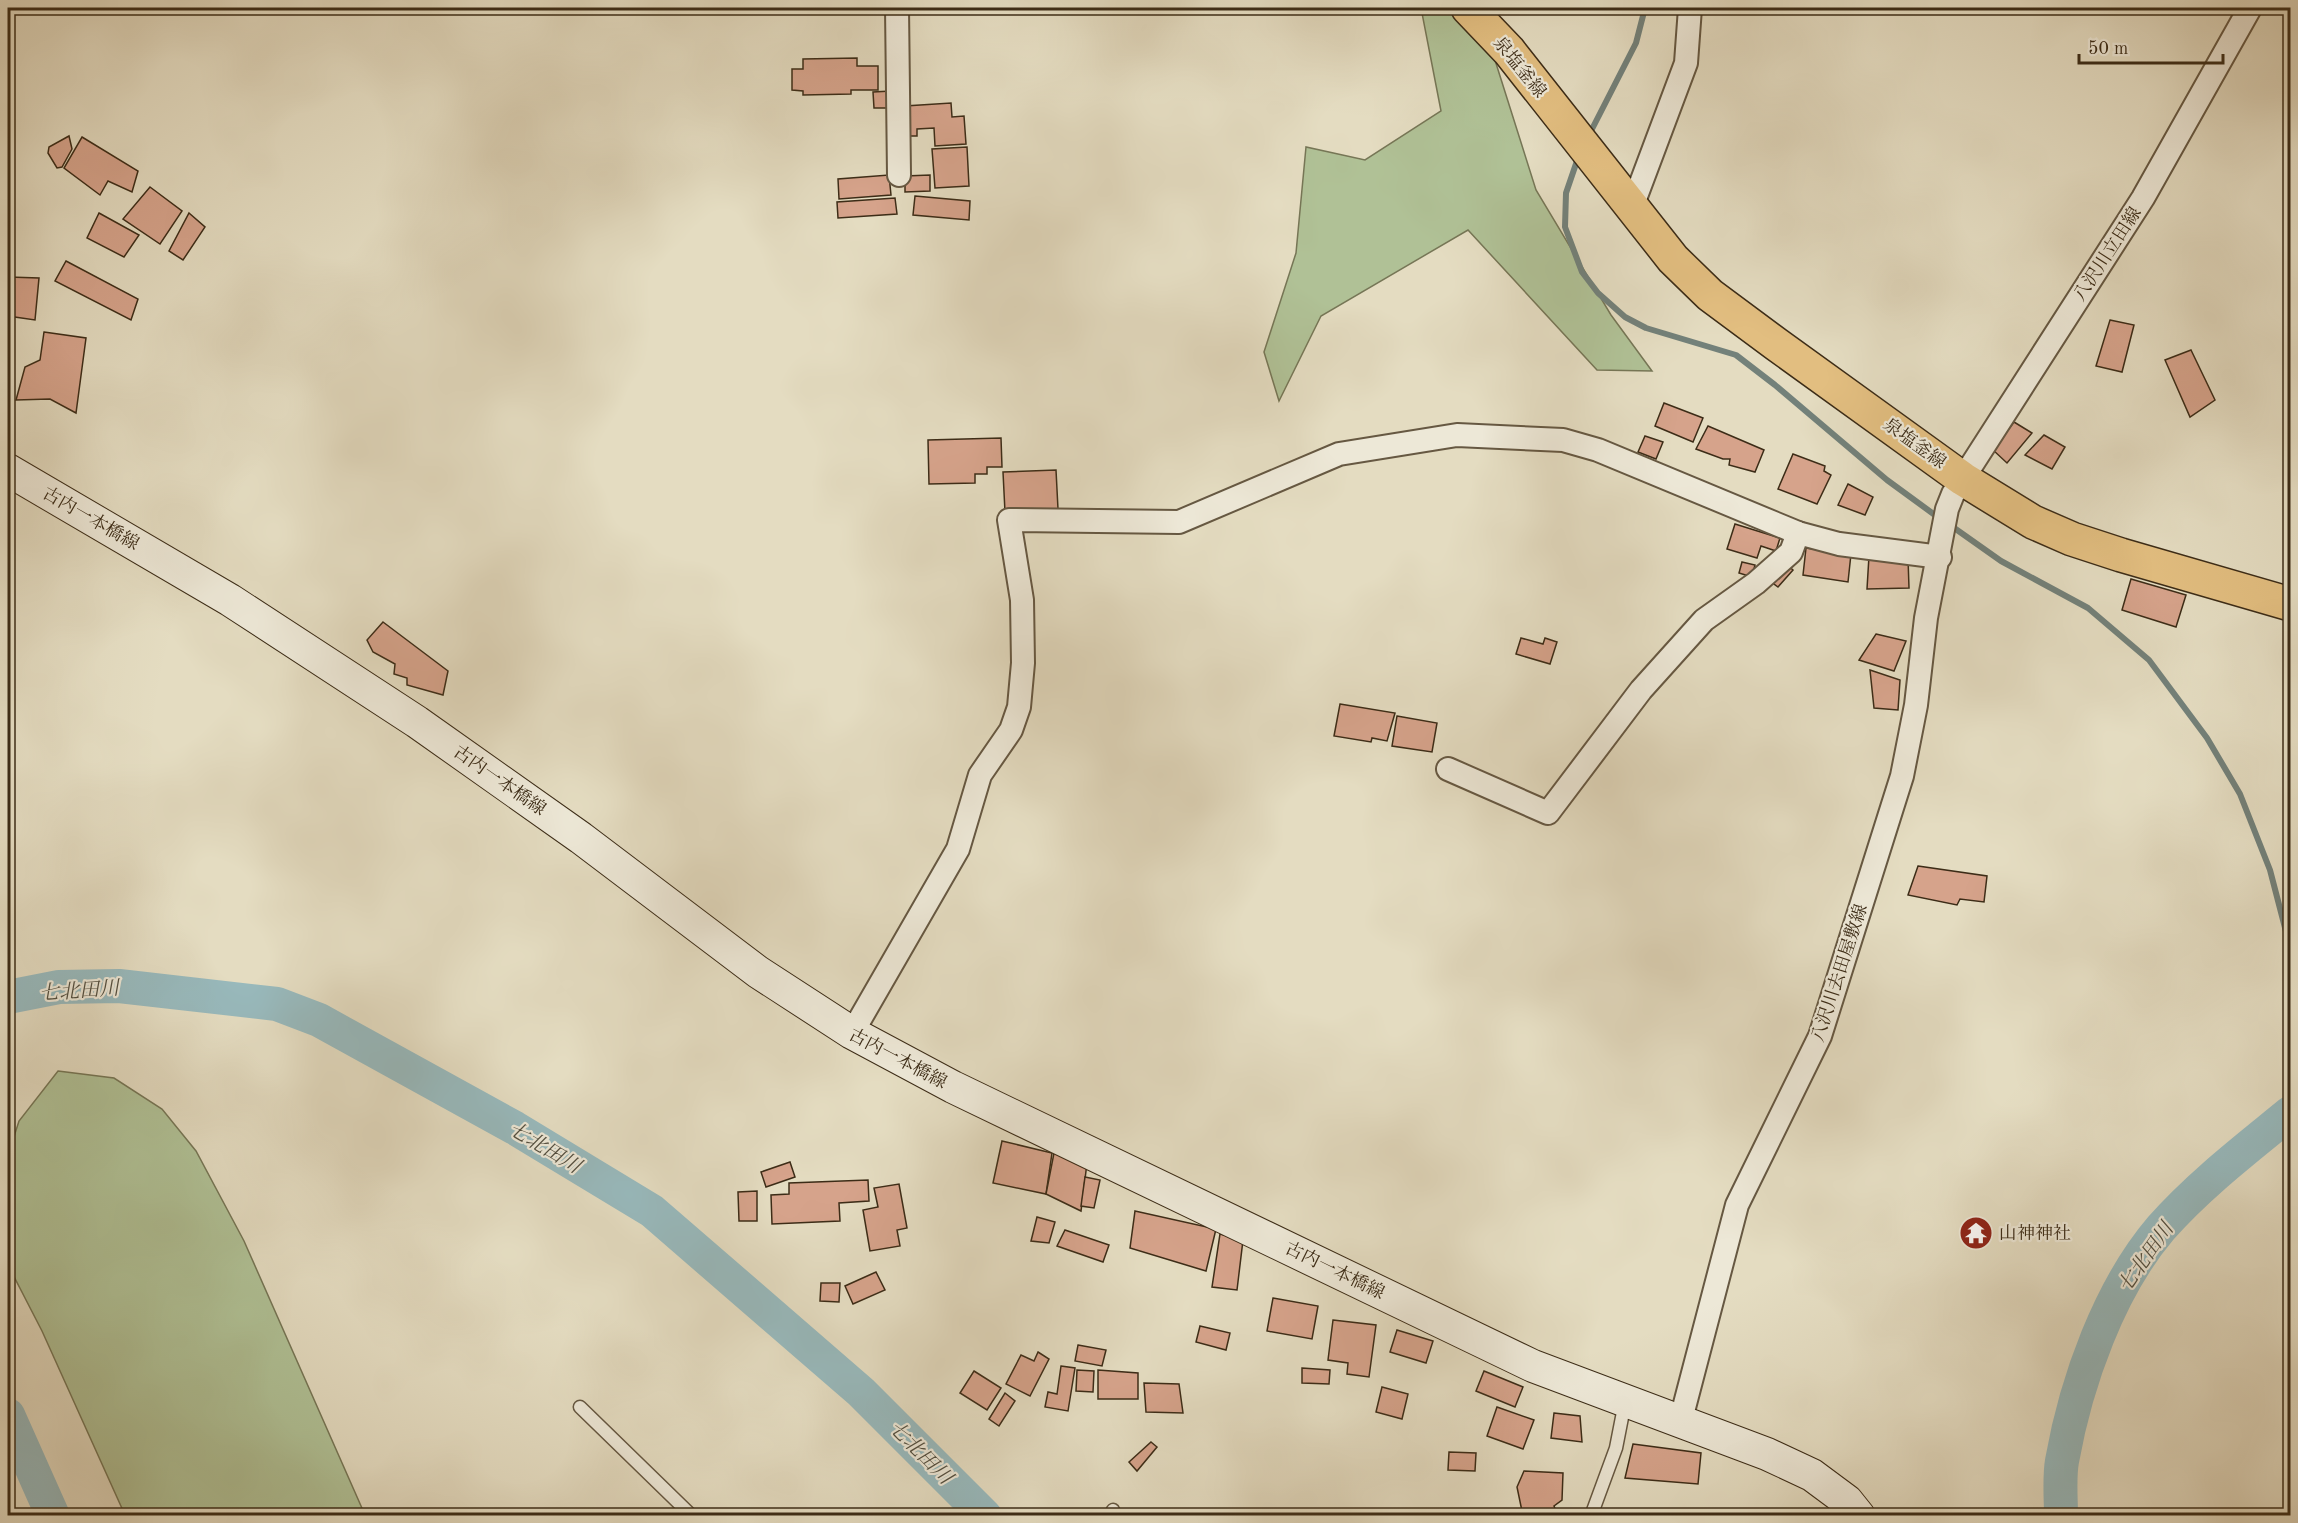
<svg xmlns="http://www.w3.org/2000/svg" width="2298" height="1523" font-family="'Old Standard TT','Noto Serif JP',serif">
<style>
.green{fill:#b0c196;stroke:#767656;stroke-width:1.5}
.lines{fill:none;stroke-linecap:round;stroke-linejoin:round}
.stream{stroke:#73817a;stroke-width:6}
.river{stroke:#98b9bc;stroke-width:34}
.building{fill:#d6a38b;stroke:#3c2c17;stroke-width:1.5}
.lane-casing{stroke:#665842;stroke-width:15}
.street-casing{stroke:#665842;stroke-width:26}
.secondary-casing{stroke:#3c2c17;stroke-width:34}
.primary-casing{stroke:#3c2c17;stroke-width:36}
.lane{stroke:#ede8d7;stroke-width:12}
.street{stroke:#ede8d7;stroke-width:22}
.secondary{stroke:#ede8d7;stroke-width:32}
.primary{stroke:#e2be80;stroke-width:33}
.labels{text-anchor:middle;stroke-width:4.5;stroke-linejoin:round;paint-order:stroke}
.street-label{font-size:18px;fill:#3c2c17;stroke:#ede8d7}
.poi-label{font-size:18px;fill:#3c2c17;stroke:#ede8d7;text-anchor:start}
.water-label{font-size:20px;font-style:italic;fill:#534f40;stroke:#ede8d7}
</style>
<rect width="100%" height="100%" fill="#e4dcc1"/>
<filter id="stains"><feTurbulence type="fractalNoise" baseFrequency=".00333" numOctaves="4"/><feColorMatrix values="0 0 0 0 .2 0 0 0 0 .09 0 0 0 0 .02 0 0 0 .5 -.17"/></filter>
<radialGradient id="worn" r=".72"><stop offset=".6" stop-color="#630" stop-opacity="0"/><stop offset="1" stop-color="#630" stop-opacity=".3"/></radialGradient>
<g class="green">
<polygon points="1421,8 1486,8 1488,38 1536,190 1611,315 1652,371 1597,370 1468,230 1321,316 1279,401 1264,352 1296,253 1306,147 1365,160 1441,111"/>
<polygon points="58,1071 114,1078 162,1109 196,1151 244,1241 365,1515 125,1515 42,1331 8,1265 8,1155 19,1121"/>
</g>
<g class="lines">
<g class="stream">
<polyline points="1589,135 1636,43 1645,8"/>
<polyline points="1579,155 1566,193 1565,227 1582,272 1598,293 1625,317 1646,328 1736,355 1775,385 1887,480 1939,518"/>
<polyline points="1950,525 2001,561 2088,608 2149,660 2207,738 2240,794 2270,870 2290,947"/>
</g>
<g class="river">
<polyline points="8,997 59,987 119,986 277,1004 319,1020 515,1128 652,1211 861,1392 985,1516"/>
<polyline points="8,1415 53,1516"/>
<path d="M2061,1516C2061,1498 2059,1478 2062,1461C2076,1382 2109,1289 2161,1228C2199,1185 2246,1149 2290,1113"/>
</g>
</g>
<g class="building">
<polygon points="857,58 857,66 878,66 878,90 851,90 851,94 803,95 803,91 792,90 792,69 803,69 803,59"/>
<polygon points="891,91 891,108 874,108 873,92"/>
<polygon points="951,103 952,117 964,116 966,144 935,146 934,128 917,129 917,136 904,136 905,106"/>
<polygon points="69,136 72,149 62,167 57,168 48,153 49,147"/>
<polygon points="82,137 138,171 132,192 108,181 100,195 64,168"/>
<polygon points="967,147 969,186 935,188 932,149"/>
<polygon points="889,175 891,195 839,199 838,179"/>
<polygon points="930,175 930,191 905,192 905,176"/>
<polygon points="150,187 182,211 160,244 123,219"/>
<polygon points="915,196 970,201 969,220 913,215"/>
<polygon points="895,198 897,214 838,218 837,202"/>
<polygon points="99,213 139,235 124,257 87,238"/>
<polygon points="189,213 205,227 183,260 169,251"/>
<polygon points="66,261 138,299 131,320 55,281"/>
<polygon points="8,277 39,278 35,320 8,316"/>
<polygon points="2110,320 2134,325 2122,372 2096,366"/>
<polygon points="44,332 86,338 76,413 50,399 16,400 25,367 40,360"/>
<polygon points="2191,350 2215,400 2190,417 2165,360"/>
<polygon points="1664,403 1703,418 1693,442 1655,426"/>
<polygon points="2014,422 2032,433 2007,463 1993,450"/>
<polygon points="1708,426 1764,450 1755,472 1729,465 1730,459 1723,459 1696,449"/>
<polygon points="2044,435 2065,447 2052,469 2025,455"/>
<polygon points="1645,436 1663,442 1656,459 1638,452"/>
<polygon points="1001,438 1002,467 987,467 987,474 975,474 975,483 929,484 928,440"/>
<polygon points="1793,454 1825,466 1824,471 1831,475 1817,504 1778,489"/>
<polygon points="1056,470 1058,509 1005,512 1003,472"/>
<polygon points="1848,484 1873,497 1865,515 1838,505"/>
<polygon points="1735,524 1780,538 1776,551 1761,546 1757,558 1727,549"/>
<polygon points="1806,548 1851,554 1848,582 1803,575"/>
<polygon points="1869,556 1908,558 1909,588 1867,589"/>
<polygon points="1742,562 1755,565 1752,577 1739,573"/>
<polygon points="1785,563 1793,570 1778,587 1770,581"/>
<polygon points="2131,579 2186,595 2176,627 2122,610"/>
<polygon points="383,622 448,671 443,695 407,685 407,678 394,674 395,664 373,652 367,640"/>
<polygon points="1876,634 1906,641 1894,671 1859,660"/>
<polygon points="1521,638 1543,644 1545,638 1557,642 1550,664 1516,654"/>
<polygon points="1870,670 1900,680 1898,710 1874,708"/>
<polygon points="1340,704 1395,713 1387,741 1372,738 1371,742 1334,736"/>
<polygon points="1397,716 1437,723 1432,752 1392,746"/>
<polygon points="1918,866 1987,876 1984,902 1960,899 1957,905 1908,895"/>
<polygon points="1002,1141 1052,1153 1046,1194 993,1183"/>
<polygon points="1054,1153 1087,1163 1081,1211 1046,1194"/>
<polygon points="790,1162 795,1177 766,1187 761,1172"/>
<polygon points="1085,1177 1100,1180 1094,1208 1081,1206"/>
<polygon points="868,1180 869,1201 839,1203 840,1221 772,1224 771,1195 789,1194 789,1183"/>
<polygon points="899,1184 907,1228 897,1230 900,1246 870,1251 863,1210 878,1207 874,1188"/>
<polygon points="757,1191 757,1221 739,1221 738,1192"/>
<polygon points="1135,1211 1216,1229 1206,1271 1130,1248"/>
<polygon points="1037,1217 1055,1222 1049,1243 1031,1241"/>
<polygon points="1065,1230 1109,1245 1103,1262 1057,1246"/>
<polygon points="1220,1234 1243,1240 1237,1290 1212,1287"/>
<polygon points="876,1272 885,1290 853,1304 845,1286"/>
<polygon points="821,1283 840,1283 839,1302 820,1301"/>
<polygon points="1273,1298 1318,1306 1312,1339 1267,1331"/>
<polygon points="1333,1320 1376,1325 1369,1377 1347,1374 1348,1363 1328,1360"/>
<polygon points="1200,1326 1230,1333 1226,1350 1196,1342"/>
<polygon points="1397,1330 1433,1341 1426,1363 1390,1352"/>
<polygon points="1078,1345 1106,1350 1102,1366 1075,1361"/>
<polygon points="1038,1352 1049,1359 1030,1396 1006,1384 1021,1355 1034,1361"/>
<polygon points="1061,1366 1075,1368 1068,1411 1045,1407 1048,1392 1057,1394"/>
<polygon points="1302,1368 1330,1370 1329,1384 1302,1383"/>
<polygon points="1077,1370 1094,1371 1093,1392 1076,1391"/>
<polygon points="1098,1370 1138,1373 1138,1399 1098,1399"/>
<polygon points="974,1371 1001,1388 987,1410 960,1393"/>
<polygon points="1484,1371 1523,1387 1515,1407 1476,1391"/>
<polygon points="1144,1383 1179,1384 1183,1413 1146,1412"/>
<polygon points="1382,1387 1408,1394 1402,1419 1376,1412"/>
<polygon points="1005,1393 1015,1401 999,1426 989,1419"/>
<polygon points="1497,1407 1534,1420 1523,1449 1487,1436"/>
<polygon points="1554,1413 1580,1416 1582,1442 1551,1438"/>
<polygon points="1151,1442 1157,1447 1137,1471 1129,1462"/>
<polygon points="1633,1444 1701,1453 1698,1484 1625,1478"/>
<polygon points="1449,1452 1476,1453 1475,1471 1448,1470"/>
<polygon points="1524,1471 1563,1473 1562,1500 1554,1506 1556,1511 1542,1511 1540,1516 1523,1516 1517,1487"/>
</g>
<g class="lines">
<g class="lane-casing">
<g id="lane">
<polyline points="580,1407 692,1516"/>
<polyline points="1110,1516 1113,1510"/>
<polyline points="1591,1516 1616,1448 1625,1402"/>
</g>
</g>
<g class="street-casing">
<g id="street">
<polyline points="897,8 899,175"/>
<polyline points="1632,207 1686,63 1690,8"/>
<polyline points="1448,769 1548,813 1641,690 1704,620 1756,583 1791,552 1798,533"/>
<polyline points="852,1033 958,849 980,775 1011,730 1019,707 1023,663 1022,600 1009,520 1179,522 1339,454 1457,435 1563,440 1598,450 1798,533 1839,544 1940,557"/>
<polyline points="1680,1423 1737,1205 1820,1036 1902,776 1916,705 1926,618 1947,509 1953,494 2143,198 2250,8"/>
</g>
</g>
<g class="secondary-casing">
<polyline id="secondary" points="8,470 230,600 417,722 581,838 758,972 852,1033 953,1087 1533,1366 1767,1454 1812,1475 1847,1501 1859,1516"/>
</g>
<g class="primary-casing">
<polyline id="primary" points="1468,8 1509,51 1673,259 1710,295 1776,344 1963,479 2033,522 2072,539 2121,555 2290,604"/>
</g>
<use href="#lane" class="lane"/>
<use href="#street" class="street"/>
<use href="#secondary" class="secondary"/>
<use href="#primary" class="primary"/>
</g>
<defs>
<g id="temple-disc" transform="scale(1.725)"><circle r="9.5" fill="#8f2418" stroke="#ede8d7"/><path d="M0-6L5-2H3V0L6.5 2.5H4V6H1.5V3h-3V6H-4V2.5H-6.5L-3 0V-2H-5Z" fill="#fff"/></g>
</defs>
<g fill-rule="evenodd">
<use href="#temple-disc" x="1976" y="1233"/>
</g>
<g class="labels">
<g class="street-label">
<text transform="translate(1520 67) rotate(51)" y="6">泉塩釜線</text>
<text transform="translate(2107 254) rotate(-57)" y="6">八沢川立田線</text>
<text transform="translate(1915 443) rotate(36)" y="6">泉塩釜線</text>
<text transform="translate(91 518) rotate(30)" y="6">古内一本橋線</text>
<text transform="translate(500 780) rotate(35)" y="6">古内一本橋線</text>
<text transform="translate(1839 973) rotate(-72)" y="6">八沢川去田屋敷線</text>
<text transform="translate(898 1058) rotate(28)" y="6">古内一本橋線</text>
<text transform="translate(1335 1270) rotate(26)" y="6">古内一本橋線</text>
</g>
<g class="poi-label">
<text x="1999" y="1239">山神神社</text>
</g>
<g class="water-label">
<text transform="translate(79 990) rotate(-4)" y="7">七北田川</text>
<text transform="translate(545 1147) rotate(31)" y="7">七北田川</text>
<text transform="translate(2145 1257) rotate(-55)" y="7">七北田川</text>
<text transform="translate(921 1452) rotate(45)" y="7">七北田川</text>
</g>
</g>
<rect width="2298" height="1523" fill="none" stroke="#e4dcc1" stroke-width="30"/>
<rect x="9" y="9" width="2280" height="1505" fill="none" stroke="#3c2c17" stroke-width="3"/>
<rect x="15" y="15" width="2268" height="1493" fill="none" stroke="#3c2c17" stroke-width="1.5"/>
<path d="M2079 54v9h144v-9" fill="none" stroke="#3c2c17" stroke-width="3"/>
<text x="2088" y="54" font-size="18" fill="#3c2c17" stroke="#ede8d7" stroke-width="4.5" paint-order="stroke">50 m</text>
<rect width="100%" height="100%" filter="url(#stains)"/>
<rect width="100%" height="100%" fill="url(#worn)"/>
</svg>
